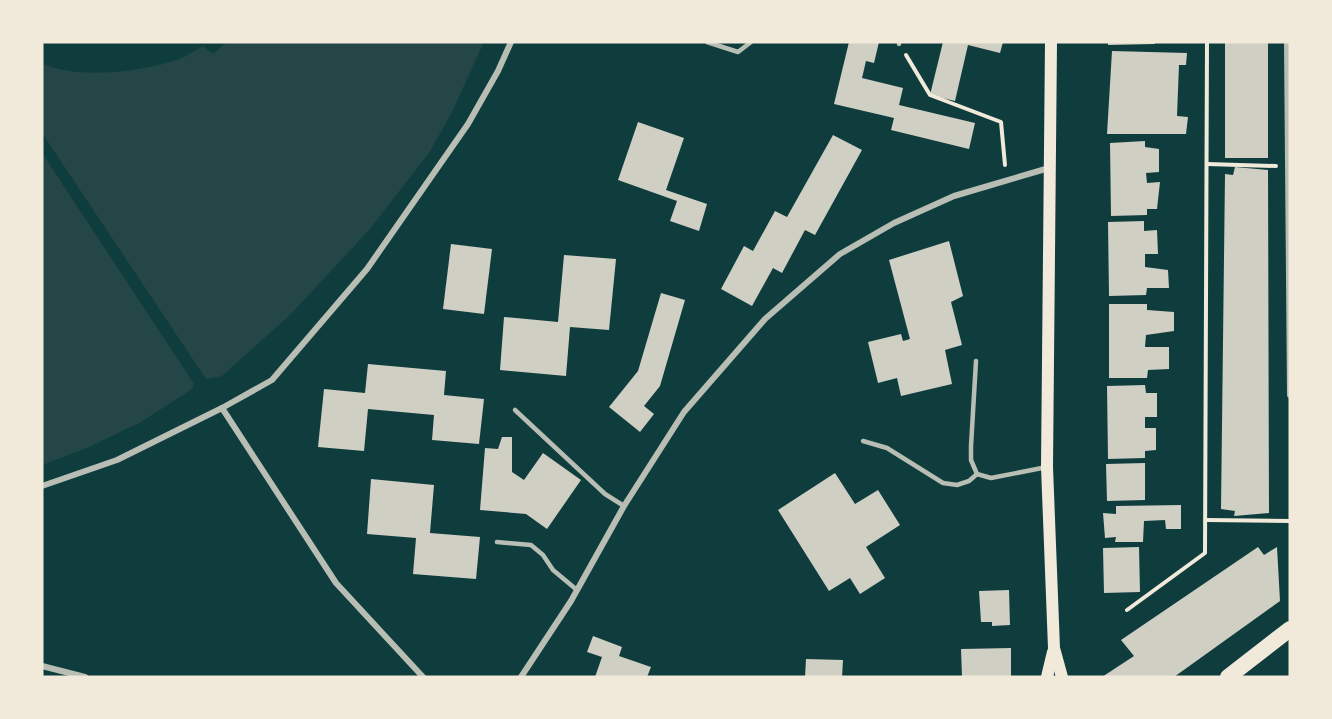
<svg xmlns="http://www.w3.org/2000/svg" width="1332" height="719" font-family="'Titillium Web',sans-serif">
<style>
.green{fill:#244646}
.building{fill:#cfcfc3}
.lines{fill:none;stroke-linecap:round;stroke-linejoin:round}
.path{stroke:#f1e9da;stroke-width:4}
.service{stroke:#b8beb3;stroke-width:4.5}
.minor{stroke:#b8beb3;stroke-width:6}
.secondary{stroke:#f1e9da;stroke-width:12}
.trunk{stroke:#f1e9da;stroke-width:16}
</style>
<rect width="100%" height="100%" fill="#0f3d3e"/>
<g class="green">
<path d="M227,42H484L450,116L429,153L369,230L290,315L222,376L206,379L42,133V63C75,80 144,72 179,59C187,56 195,50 203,46L213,54Z"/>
<polygon points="42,153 194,384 192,389 141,422 87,448 42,465"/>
</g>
<g class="building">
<polygon points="849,42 879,42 874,63 866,61 862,78 903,88 899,105 975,123 969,149 891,130 894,118 834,104"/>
<polygon points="943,42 1003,42 1000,53 968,45 955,101 930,95"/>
<polygon points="1108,42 1155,42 1155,44 1108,45"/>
<rect x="1225" y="42" width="43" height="116"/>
<polygon points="1112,51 1187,53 1186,65 1179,65 1177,116 1188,117 1186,134 1107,134"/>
<polygon points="638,122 684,138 666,190 707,204 699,231 670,221 677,201 618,180"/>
<polygon points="833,135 862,150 815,235 805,230 782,273 773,268 752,306 721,289 744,246 753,251 775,211 787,217"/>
<polygon points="1145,141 1145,147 1159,149 1159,172 1146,173 1147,183 1160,182 1157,209 1147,209 1147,215 1111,216 1110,143"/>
<polygon points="1235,167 1268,170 1269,513 1234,516 1235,511 1221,509 1225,174 1233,175"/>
<polygon points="1144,221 1144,231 1157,230 1158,254 1145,254 1145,267 1168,270 1169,288 1147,288 1146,295 1109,296 1108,222"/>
<polygon points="949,241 963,296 951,302 962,345 945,350 952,384 901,396 897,378 878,383 868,342 901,334 903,341 910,339 889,260"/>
<polygon points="451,244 492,249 484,314 443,309"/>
<polygon points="564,255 616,259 609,330 570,327 566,376 500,370 504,317 558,322"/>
<polygon points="661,293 685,300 660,386 644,406 654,414 640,432 609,407 638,371"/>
<polygon points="1109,304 1147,304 1147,310 1174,312 1174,331 1146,335 1145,347 1169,347 1169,369 1148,370 1147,378 1109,378"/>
<polygon points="368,364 446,371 444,395 484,399 479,444 432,440 434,415 368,409 364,451 318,447 324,389 365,393"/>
<polygon points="1145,385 1146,393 1157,393 1157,417 1145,417 1145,428 1156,428 1156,450 1145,451 1145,458 1108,459 1107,386"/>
<polygon points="502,437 512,437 512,472 524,480 543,453 581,480 547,529 526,514 480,510 485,448 498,449"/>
<polygon points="1145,463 1145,500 1107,501 1106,464"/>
<polygon points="835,473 855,504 878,490 900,525 866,547 885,578 860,594 850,578 829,591 778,510"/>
<polygon points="371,479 434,485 430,533 480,537 476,579 413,574 416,538 367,534"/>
<polygon points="1181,505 1181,529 1166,529 1165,520 1144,521 1143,542 1115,542 1116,537 1105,538 1103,513 1116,514 1116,506"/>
<polygon points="1139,547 1140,592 1104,593 1103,548"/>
<polygon points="1258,547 1264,555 1277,547 1280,601 1174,677 1102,677 1134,656 1121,640"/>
<polygon points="1009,590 1010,625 992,626 992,622 981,622 979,591"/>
<polygon points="593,636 622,647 619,656 651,667 647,677 595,677 602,657 587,652"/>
<polygon points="1011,648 1011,677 962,677 961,649"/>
<polygon points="806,659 843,660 842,677 805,677"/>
</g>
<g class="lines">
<g class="path">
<polyline points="906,55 930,95 1001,122 1005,165"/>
<polyline points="1207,164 1276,166"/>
<polyline points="1206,520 1290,521"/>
<polyline points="1127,610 1205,553 1207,42"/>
</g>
<g class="service">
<polyline points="707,42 738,52 751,42"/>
<polyline points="899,44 899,42"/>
<polyline points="976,361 971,446 971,460 977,474 991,478 1047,467"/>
<polyline points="515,410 605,494 624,506"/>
<polyline points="863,441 887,448 943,483 957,485 969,481 977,474"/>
<polyline points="497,542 531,545 543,555 553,570 577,590"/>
</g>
<g class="minor">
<polyline points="1287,42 1290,395"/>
<polyline points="222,408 336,583 423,677"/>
<polyline points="42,486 117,460 222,408 272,380 367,269 468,124 498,71 511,42"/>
<polyline points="42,666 85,677"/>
<polyline points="521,677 571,601 624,506 684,412 765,319 840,254 894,223 954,196 1049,168"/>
</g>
<g class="secondary">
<polyline points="1051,42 1047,467 1054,648 1062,677"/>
<polyline points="1047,677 1053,652"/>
</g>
<polyline class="trunk" points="1228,677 1290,629"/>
</g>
<rect width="1332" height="719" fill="none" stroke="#f1e9da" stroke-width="87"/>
</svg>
